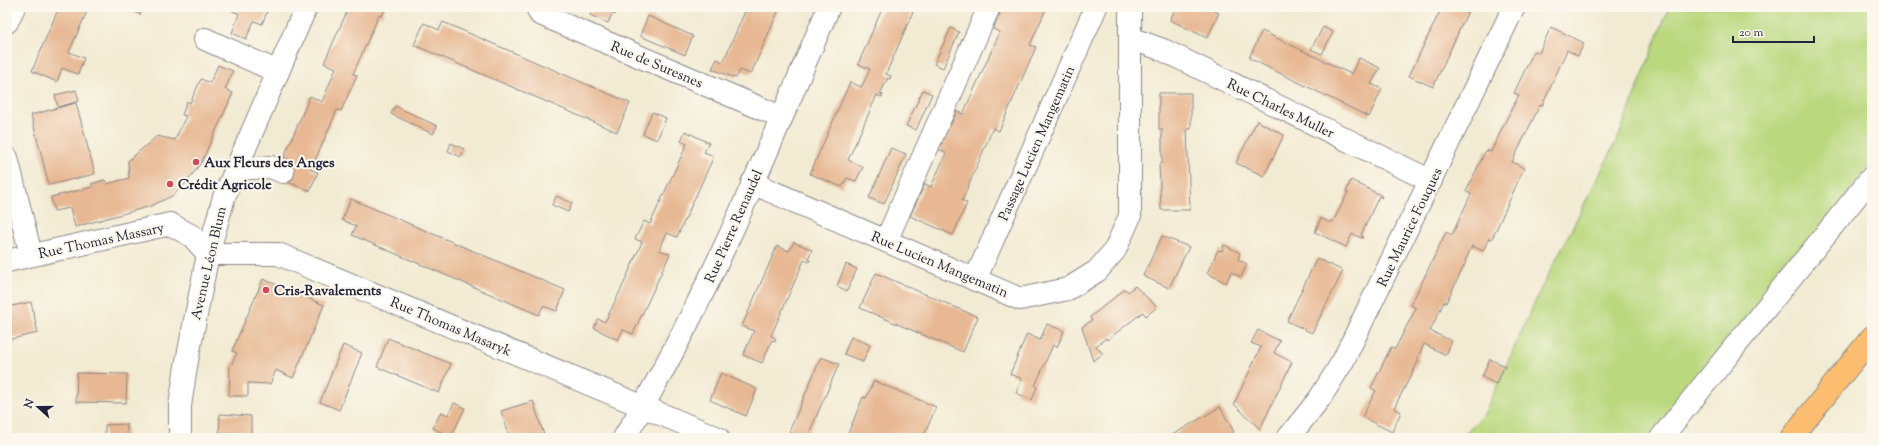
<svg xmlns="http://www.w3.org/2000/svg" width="1879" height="445" font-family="'Sorts Mill Goudy',serif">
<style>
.green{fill:#bad87e;stroke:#6e7d5c}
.building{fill:#e7b893}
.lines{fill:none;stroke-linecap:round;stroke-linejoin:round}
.minor-casing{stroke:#8a8687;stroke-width:24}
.major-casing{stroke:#8a8687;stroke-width:24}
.minor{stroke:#fff;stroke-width:22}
.major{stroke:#fcbd6f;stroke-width:22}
.poi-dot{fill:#d1495b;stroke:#fbf7ec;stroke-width:1.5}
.labels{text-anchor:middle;stroke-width:4;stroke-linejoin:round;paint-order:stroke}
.street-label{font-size:14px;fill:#22223b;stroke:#fbf7ec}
.poi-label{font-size:14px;font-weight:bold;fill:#22223b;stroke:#fbf7ec;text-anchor:start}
</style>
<rect width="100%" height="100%" fill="#fbf7ec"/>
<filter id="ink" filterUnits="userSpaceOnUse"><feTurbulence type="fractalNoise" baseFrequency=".025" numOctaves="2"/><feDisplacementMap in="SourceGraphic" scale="8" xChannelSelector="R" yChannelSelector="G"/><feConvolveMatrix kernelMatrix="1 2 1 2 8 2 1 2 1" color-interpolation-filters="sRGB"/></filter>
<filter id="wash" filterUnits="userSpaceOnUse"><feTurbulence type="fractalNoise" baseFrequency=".012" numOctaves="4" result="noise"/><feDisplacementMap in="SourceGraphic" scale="16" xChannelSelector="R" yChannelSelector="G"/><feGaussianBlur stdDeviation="0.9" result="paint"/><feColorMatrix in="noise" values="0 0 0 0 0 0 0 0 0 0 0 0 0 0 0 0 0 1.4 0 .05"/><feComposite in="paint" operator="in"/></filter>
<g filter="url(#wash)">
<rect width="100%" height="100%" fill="#f2ebd3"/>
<polygon class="green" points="1669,7 1872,7 1872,163 1652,438 1462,438 1484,414 1539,293 1619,136"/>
<g id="blocks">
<g class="building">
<polygon points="59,7 84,7 88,9 69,52 84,58 78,74 62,68 57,82 32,71"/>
<polygon points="134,7 143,7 140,15 133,11"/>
<polygon points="232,7 269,7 262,24 254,21 246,39 232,33 239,14 231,10"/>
<polygon points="349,7 386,7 382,16 379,15 353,74 357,75 341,111 337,110 311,170 318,172 310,191 285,181 293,162 284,157 310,96 322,102 336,68 324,63"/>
<polygon points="594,7 611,7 610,11 615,13 615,15 612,14 608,23 590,15"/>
<polygon points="747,7 780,7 751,74 740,70 736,78 712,69 717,59 723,62"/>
<polygon points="883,7 915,7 886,74 891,76 890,79 888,78 880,94 883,95 882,97 877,95 848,160 863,167 856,181 847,178 842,187 810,174 850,82 861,87 866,78 870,69 858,64"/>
<polygon points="998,7 1047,7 1030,45 1036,47 999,131 993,128 962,201 967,203 953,235 910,216 925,184 931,187 946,153 936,148 946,125 950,126 957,111 963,114 1000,32 993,29 1000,14 996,12"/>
<polygon points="1176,7 1207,7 1219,13 1207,38 1170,20"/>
<polygon points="1442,7 1470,7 1433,87 1409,76"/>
<polygon points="648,16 693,36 685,55 640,36"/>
<polygon points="443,22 630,103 617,132 414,45 424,23 439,30"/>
<polygon points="1323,27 1333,32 1322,54 1311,49"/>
<polygon points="1551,27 1584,43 1578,56 1567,50 1542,106 1540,105 1512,162 1524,168 1492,239 1489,238 1483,251 1472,246 1465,261 1466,262 1446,303 1444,302 1430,331 1452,341 1446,355 1424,344 1417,359 1419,360 1394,408 1401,412 1392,432 1362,417 1376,391 1371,388 1391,347 1395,349 1416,308 1411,305 1446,232 1452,235 1471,194 1466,191 1486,150 1491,152 1504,124 1519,95 1514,93 1534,51 1539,53"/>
<polygon points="951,28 959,32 943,68 934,64"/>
<polygon points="1262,31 1351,74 1359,58 1380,68 1371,84 1382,89 1369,117 1249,58"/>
<polygon points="218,65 233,71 225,89 233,93 202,161 187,182 172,196 151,206 75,227 70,208 54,211 51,197 93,187 91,184 105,180 107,184 129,178 128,161 157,136 175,140 186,116 182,115 187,101 190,103 201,79 210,83"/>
<polygon points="76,90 79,101 58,107 55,95"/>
<polygon points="923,90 932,94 916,130 906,126"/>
<polygon points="1159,93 1191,93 1191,129 1187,129 1190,210 1161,210 1159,164 1162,163 1162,129 1159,129"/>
<polygon points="76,103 95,174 49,185 31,115"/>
<polygon points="395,106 437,126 433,134 391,114"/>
<polygon points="652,112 666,118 657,140 643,134"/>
<polygon points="1257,121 1284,135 1264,176 1236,163"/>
<polygon points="685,131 709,143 704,152 714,156 677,237 667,233 659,250 670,254 633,334 623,330 618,340 594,328 598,319 605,322 624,283 642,242 635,239 644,221 650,224 687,144 681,141"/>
<polygon points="451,143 464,149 461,157 448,151"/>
<polygon points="891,148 906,154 884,204 869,198"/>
<polygon points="1351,180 1382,196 1381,198 1379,196 1361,235 1363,237 1362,238 1352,234 1346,247 1315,232 1321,218 1330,223 1331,221 1333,222 1348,192 1346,192"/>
<polygon points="556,196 572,203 568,212 552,205"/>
<polygon points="351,199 565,290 557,311 543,306 539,315 352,235 356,226 342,220"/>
<polygon points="1162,236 1189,247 1169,288 1143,276"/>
<polygon points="794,242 812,250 808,259 810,260 809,262 804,260 771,336 776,339 775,341 772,340 762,363 743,355 754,331 742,326 777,246 789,251"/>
<polygon points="1224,245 1240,253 1238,259 1247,264 1241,277 1231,272 1226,283 1207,273 1218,250 1222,251"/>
<polygon points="1317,258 1343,271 1312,333 1287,321"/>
<polygon points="846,264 857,269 847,291 837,286"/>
<polygon points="876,273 978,317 963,352 860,308"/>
<polygon points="263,279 324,305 293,378 276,370 270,384 248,383 248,396 229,396 230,367 237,353 232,351"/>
<polygon points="1135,286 1157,307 1146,316 1143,312 1107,340 1106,338 1096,346 1103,354 1093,361 1082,327 1092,320 1090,317 1125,289 1128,292"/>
<polygon points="31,302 38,333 7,340 7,307"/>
<polygon points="1047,324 1064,331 1057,347 1053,345 1035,386 1037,387 1032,400 1016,393 1022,379 1010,374 1027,334 1040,340"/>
<polygon points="1258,330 1280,341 1274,353 1292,362 1260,429 1234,404 1261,347 1251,343"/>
<polygon points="851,337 870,345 863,362 844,354"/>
<polygon points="388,338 451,364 439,393 377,367"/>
<polygon points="343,345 362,353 339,410 320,402"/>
<polygon points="821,357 839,364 807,438 802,438 789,432"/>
<polygon points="1490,359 1505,366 1496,384 1482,377"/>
<polygon points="77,373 127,374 126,403 76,402"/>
<polygon points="721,373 757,389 746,416 710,400"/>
<polygon points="874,381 936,407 923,438 850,438 851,435 848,434 863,397 866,398"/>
<polygon points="533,401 545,438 510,438 501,411"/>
<polygon points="454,403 465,408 451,437 433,428 441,412 448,415"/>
<polygon points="1220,407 1234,432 1224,438 1167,438"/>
<polygon points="220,414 251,416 251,438 219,438"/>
<polygon points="127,424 127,438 105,438 105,425"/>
</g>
</g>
</g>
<g filter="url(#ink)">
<use href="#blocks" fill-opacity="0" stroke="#8a8687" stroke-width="1"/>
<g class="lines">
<g class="minor-casing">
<g id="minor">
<polyline points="537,7 540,14 781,117"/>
<polyline points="7,22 14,7"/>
<polyline points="1130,38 1163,50 1431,181"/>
<polyline points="205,39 278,72"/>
<polyline points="7,158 31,255"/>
<polyline points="236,169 271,167 283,172"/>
<polyline points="752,183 1020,299 1068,289 1097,271 1115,250 1130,216 1130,7"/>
<polyline points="886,241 989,7"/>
<polyline points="208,254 278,254 718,438"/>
<polyline points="7,261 170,224 192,236 208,254"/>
<polyline points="975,280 1096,7"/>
<polyline points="180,438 180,406 186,366 208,254 224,197 306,7"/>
<path d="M624,438C707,302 766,153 829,7"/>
<polyline points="1288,438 1320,398 1343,361 1514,7"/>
<polyline points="1661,438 1872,177"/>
</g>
</g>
<g class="major-casing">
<polyline id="major" points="1791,438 1872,337"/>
</g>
<use href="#minor" class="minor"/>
<use href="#major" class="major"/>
</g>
</g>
<g class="poi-dot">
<circle cx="196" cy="162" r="4"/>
<circle cx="170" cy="184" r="4"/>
<circle cx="266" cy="290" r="4"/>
</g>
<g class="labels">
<g class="street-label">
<text transform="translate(657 64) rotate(23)" y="5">Rue de Suresnes</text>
<text transform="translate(1281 108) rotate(26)" y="5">Rue Charles Muller</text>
<text transform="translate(1036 143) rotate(-66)" y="5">Passage Lucien Mangematin</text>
<text transform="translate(733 226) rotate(-66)" y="5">Rue Pierre Renaudel</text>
<text transform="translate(1409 227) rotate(-64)" y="5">Rue Maurice Fouques</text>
<text transform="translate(101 240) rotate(-12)" y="5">Rue Thomas Massary</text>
<text transform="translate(208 263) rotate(-77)" y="5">Avenue Léon Blum</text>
<text transform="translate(940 264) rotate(23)" y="5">Rue Lucien Mangematin</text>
<text transform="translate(451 326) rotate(23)" y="5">Rue Thomas Masaryk</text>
</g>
<g class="poi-label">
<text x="204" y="167">Aux Fleurs des Anges</text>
<text x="178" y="189">Crédit Agricole</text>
<text x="274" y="295">Cris-Ravalements</text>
</g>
</g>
<rect width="1879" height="445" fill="none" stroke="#fbf7ec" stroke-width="24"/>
<g transform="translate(38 407) rotate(291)" stroke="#fbf7ec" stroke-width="3" paint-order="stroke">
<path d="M0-3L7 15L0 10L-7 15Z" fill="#22223b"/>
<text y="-6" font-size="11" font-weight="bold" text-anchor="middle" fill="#22223b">N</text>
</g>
<path d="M1733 36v6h81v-6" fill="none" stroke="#22223b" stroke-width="2"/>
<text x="1739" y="36" font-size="12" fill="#22223b" stroke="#fbf7ec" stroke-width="3" paint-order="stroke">20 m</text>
</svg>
